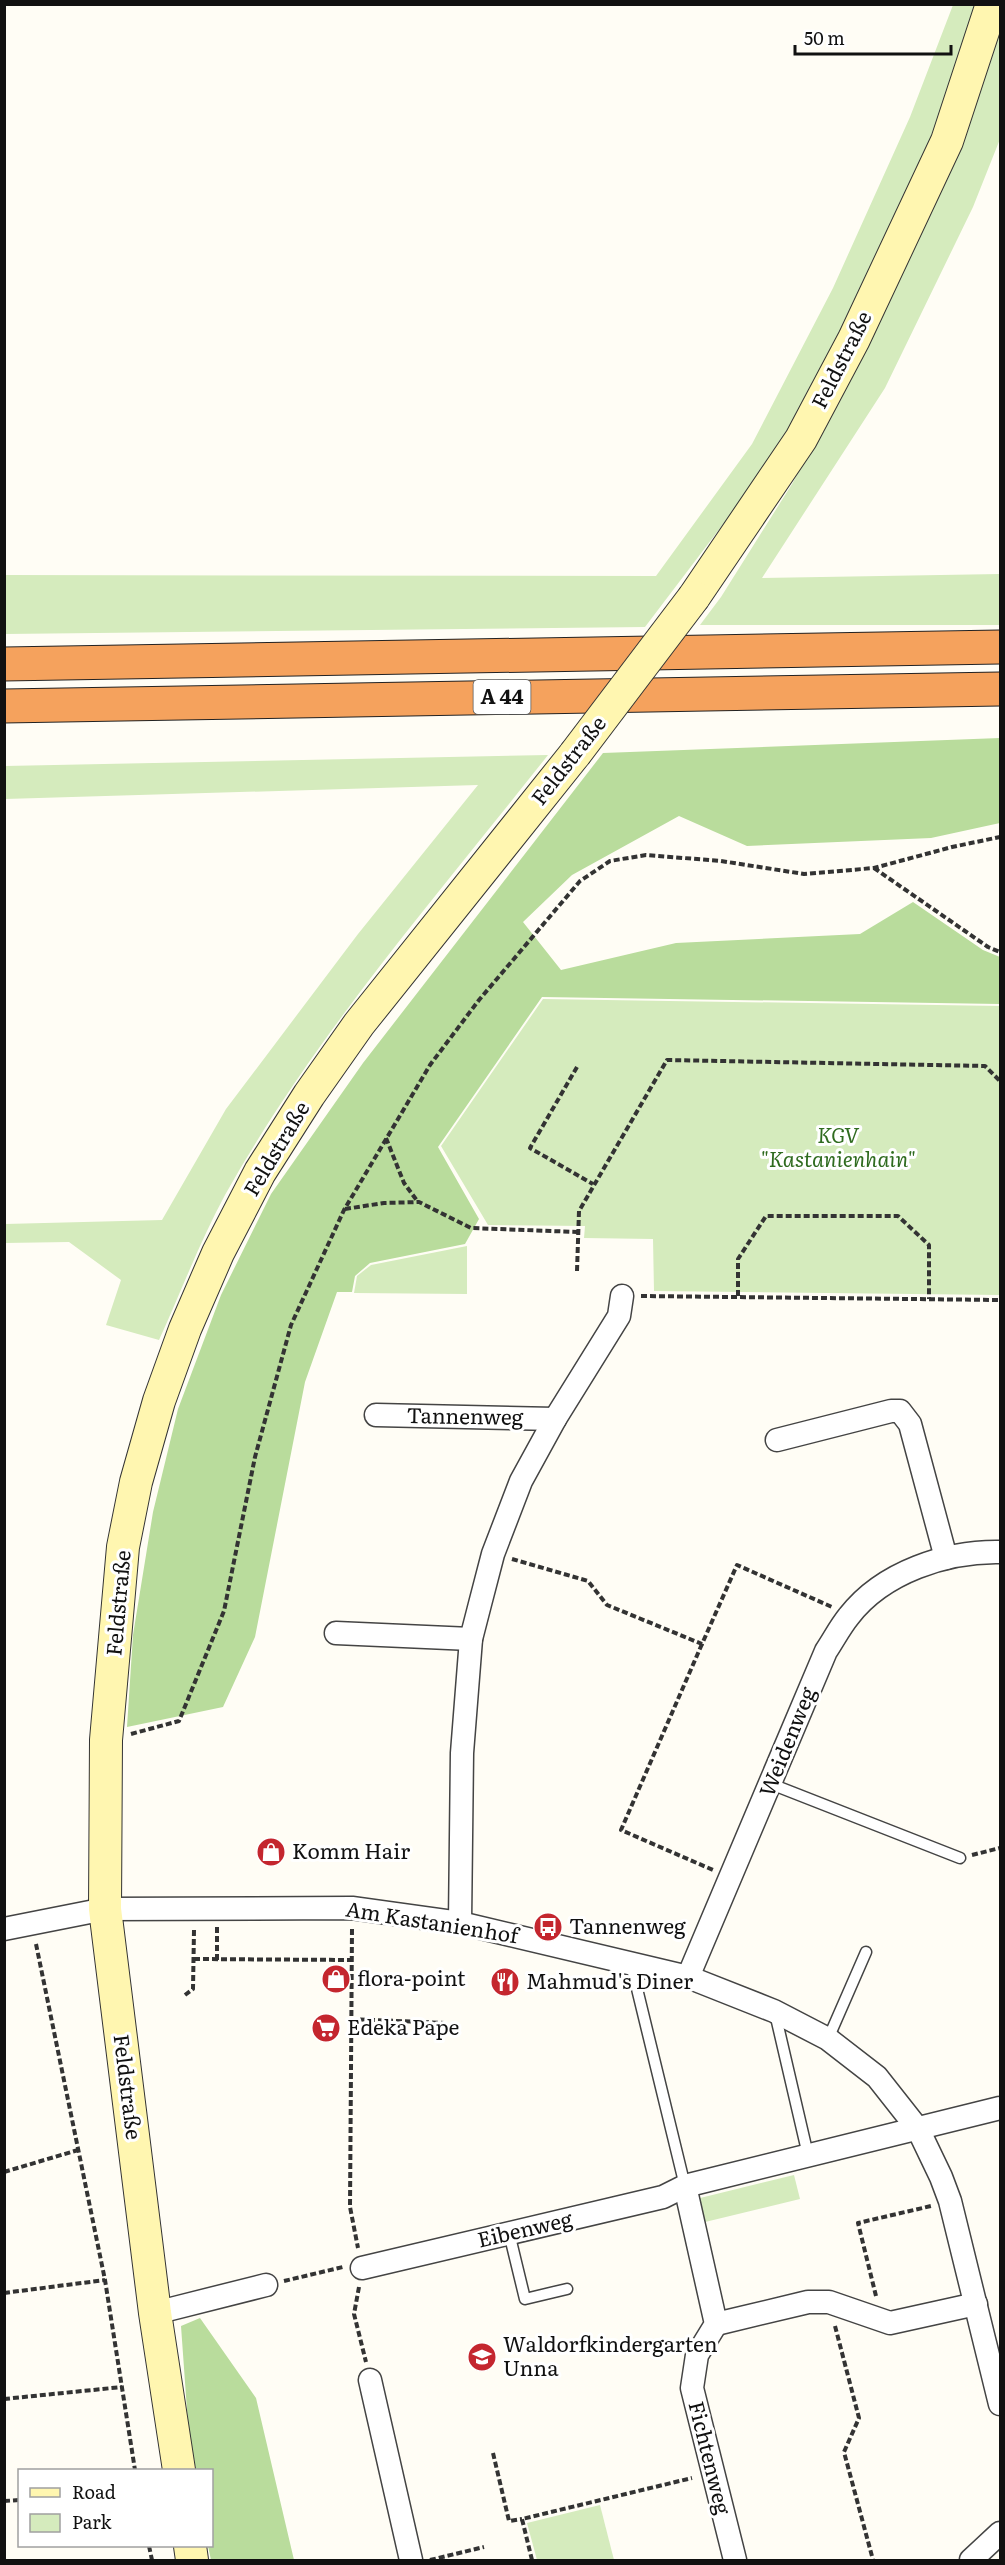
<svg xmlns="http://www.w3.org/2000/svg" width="1005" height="2565" font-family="Literata,serif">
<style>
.green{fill:#d5ebbd}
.forest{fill:#b9dc9c}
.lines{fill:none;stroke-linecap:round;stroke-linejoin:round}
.service-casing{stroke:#444;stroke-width:13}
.minor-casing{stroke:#444;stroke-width:25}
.secondary-casing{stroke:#333;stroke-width:34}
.motorway-casing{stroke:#222;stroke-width:35}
.path{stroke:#333;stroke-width:4;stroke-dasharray:6 3;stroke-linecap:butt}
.service{stroke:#fff;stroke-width:10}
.minor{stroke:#fff;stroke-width:22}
.secondary{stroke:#fff6b0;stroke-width:32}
.motorway{stroke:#f5a25d;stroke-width:33}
.secondary-bridge-casing{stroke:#333;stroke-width:34;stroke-linecap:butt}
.secondary-bridge{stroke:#fff6b0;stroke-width:32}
.labels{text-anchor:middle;stroke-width:6;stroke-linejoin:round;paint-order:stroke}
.shield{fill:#fff;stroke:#585858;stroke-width:1.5}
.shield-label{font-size:20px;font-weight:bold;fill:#111}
.street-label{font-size:21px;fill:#111;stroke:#fff}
.park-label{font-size:21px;font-style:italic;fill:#2f6b1f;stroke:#fff}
.poi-label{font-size:21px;fill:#111;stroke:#fff;text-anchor:start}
</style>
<rect width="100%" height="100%" fill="#fffdf5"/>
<g class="green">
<polygon points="953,5 979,5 936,140 848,330 768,465 645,627 5,634 4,575 656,576 752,444 833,288 910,117"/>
<polygon points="1000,23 1000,139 973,207 885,388 762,578 1000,574 1000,625 700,625 721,597 792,484 863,354"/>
<path d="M548,755C436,897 314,1036 225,1195C200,1241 181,1292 159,1340L106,1325L121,1280L69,1242L5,1243V1224L162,1220L226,1109L358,934L478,785L5,799V766Z"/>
<polygon points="543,999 1000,1006 1000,1295 654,1291 653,1239 584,1238 585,1226 488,1225 441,1146"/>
<polygon points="467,1246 467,1294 354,1293 357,1276 371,1265"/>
<polygon points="794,2175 800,2199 701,2223 696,2199"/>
<polygon points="600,2505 614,2560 537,2560 527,2523"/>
</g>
<g class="forest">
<polygon points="1000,738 1000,823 931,838 747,846 679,816 572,875 523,922 561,970 676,943 860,934 913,902 983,950 1000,957 1000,1004 542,997 438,1147 479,1219 465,1244 370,1263 355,1276 352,1292 337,1292 305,1382 255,1637 223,1707 127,1727 133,1635 153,1512 178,1409 221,1295 271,1194 363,1063 603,753"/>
<polygon points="200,2318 256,2398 294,2560 211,2560 208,2546 212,2546 212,2470 196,2470 188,2424 181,2326"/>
</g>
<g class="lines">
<g class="service-casing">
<g id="service">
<polyline points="771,1784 960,1858"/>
<polyline points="631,1964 685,2186"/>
<polyline points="775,2013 808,2155"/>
<polyline points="828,2039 866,1952"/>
<polyline points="509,2233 525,2299 567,2289"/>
</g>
</g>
<g class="minor-casing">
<g id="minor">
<polyline points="376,1415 555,1419"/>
<polyline points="777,1440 891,1411 900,1411 910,1424 946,1558"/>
<polyline points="336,1633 471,1639"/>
<polyline points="460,1923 462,1753 471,1639 480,1604 493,1554 521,1481 555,1419 619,1316 622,1296"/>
<polyline points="4,1929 105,1909 352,1908 460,1923 688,1977 774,2011 828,2039 877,2077 918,2129 941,2177 950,2201 1000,2404"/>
<path d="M688,1977L826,1651C834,1639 840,1627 849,1616C883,1572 947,1551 1000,1552"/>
<polyline points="685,2186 716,2324 697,2355 692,2388 735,2560"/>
<polyline points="362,2268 663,2197 685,2186 1000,2108"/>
<polyline points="155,2313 266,2285"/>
<polyline points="716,2324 808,2302 829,2302 890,2323 976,2304"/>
<polyline points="370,2380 411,2560"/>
<polyline points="971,2560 1000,2533"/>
</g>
</g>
<g class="secondary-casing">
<g id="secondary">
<polyline points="694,597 801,439 854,339 947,141 992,4"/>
<polyline points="179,2470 155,2313 105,1909 106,1740 123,1547 136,1482 159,1401 185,1329 218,1253 260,1172 309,1095 359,1024 575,754"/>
<polyline points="190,2546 192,2560"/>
</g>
</g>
<g class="motorway-casing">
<g id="motorway">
<polyline points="4,664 1000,647"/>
<polyline points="4,706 1000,689"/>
</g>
</g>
<g class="path">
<polyline points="874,868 988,947 1000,952"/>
<polyline points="577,1067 530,1148 593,1184"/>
<polyline points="386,1138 404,1183 418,1202"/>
<polyline points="345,1209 384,1203 419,1202 471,1228 577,1232"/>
<polyline points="577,1271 579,1211 667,1060 985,1066 1000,1081"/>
<polyline points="641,1296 1000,1300"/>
<polyline points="738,1296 738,1259 766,1216 898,1216 929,1245 929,1299"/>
<polyline points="512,1559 588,1581 607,1605 702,1644 737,1565 832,1607"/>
<polyline points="702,1644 621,1830 713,1870"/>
<polyline points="131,1734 179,1721 224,1611 255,1457 291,1325 344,1210 430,1065 479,1000 580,881 610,861 646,855 721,861 804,874 874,868 952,847 1000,837"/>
<polyline points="972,1855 1000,1848"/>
<polyline points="217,1927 217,1960"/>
<polyline points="352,1929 350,2207 358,2248"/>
<polyline points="36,1944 105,2280 135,2470"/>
<polyline points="194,1959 351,1960"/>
<polyline points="185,1995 193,1989 194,1930"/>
<polyline points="351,2019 444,2023"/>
<polyline points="4,2172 78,2150"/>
<polyline points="284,2281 343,2267"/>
<polyline points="359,2287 354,2314 366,2362"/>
<polyline points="4,2293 105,2280"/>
<polyline points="876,2296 858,2223 931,2206"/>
<polyline points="835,2326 859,2418 844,2452 873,2560"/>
<polyline points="4,2399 122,2387"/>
<polyline points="493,2453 509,2521 522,2519"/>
<polyline points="4,2501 20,2500"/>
<polyline points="149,2546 152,2560"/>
<polyline points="430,2560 484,2547"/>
<polyline points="532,2560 522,2519 692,2478"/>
</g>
<use href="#service" class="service"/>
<use href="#minor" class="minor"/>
<use href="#secondary" class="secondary"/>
<use href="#motorway" class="motorway"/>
<g class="secondary-bridge-casing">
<polyline id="secondary-bridge" points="575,754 694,597"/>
</g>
<use href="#secondary-bridge" class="secondary-bridge"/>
</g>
<defs>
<g id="shop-disc" transform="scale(1.5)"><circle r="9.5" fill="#c4262e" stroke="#fff"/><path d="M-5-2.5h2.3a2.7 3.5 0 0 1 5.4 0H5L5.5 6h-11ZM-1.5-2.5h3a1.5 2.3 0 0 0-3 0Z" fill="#fff"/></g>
<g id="bus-disc" transform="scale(1.5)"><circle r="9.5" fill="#c4262e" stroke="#fff"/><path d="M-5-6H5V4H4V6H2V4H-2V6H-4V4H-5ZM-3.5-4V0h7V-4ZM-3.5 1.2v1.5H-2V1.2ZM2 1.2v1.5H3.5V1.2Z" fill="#fff"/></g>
<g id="restaurant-disc" transform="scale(1.5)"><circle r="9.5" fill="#c4262e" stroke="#fff"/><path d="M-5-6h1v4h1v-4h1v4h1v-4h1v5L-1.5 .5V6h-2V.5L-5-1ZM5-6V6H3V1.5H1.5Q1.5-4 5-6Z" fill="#fff"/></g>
<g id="supermarket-disc" transform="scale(1.5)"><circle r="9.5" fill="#c4262e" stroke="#fff"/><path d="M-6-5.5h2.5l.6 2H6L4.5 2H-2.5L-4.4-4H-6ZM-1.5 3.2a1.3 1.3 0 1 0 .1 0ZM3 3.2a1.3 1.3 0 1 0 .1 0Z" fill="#fff"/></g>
<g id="school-disc" transform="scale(1.5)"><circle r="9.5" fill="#c4262e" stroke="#fff"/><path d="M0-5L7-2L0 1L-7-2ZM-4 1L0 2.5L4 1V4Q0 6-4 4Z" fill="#fff"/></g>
</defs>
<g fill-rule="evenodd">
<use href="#shop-disc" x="271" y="1852"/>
<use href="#bus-disc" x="548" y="1927"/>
<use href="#shop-disc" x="336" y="1979"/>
<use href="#restaurant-disc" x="505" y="1982"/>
<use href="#supermarket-disc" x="326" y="2028"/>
<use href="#school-disc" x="482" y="2357"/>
</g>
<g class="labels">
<rect class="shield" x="473.5" y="680" width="57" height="34" rx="4.5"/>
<g class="shield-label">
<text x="502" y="704">A 44</text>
</g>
<g class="street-label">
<text transform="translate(842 360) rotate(-63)" y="7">Feldstraße</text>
<text transform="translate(569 761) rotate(-52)" y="7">Feldstraße</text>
<text transform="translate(277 1149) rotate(-59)" y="7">Feldstraße</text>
<text transform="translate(465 1417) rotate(1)" y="7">Tannenweg</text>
<text transform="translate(119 1603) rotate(-85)" y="7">Feldstraße</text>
<text transform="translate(788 1742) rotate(-68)" y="7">Weidenweg</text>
<text transform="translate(432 1923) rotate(9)" y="7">Am Kastanienhof</text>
<text transform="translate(127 2087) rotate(83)" y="7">Feldstraße</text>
<text transform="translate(525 2230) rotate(-13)" y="7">Eibenweg</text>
<text transform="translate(709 2458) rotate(76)" y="7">Fichtenweg</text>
</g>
<g class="park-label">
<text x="838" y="1143">KGV<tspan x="838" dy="24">"Kastanienhain"</tspan></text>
</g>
<g class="poi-label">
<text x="292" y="1859">Komm Hair</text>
<text x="569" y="1934">Tannenweg</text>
<text x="357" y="1986">flora-point</text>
<text x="526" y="1989">Mahmud's Diner</text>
<text x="347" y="2035">Edeka Pape</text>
<text x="503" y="2352">Waldorfkindergarten<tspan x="503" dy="24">Unna</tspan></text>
</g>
</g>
<rect width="1005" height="2565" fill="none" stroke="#111111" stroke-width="12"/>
<rect x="18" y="2469" width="195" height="78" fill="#ffffff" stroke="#a0a0a0" stroke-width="1.5"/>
<rect x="30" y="2488" width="30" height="9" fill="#fff6b0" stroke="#a0a0a0" stroke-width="1.5"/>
<text x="72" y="2499" font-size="18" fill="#111111">Road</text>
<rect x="30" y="2514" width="30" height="18" fill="#d5ebbd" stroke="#a0a0a0" stroke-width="1.5"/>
<text x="72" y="2529" font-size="18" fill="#111111">Park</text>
<path d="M795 45v9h156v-9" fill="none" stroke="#111111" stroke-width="3"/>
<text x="804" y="45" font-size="18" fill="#111111" stroke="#ffffff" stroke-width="4.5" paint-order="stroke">50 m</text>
</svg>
